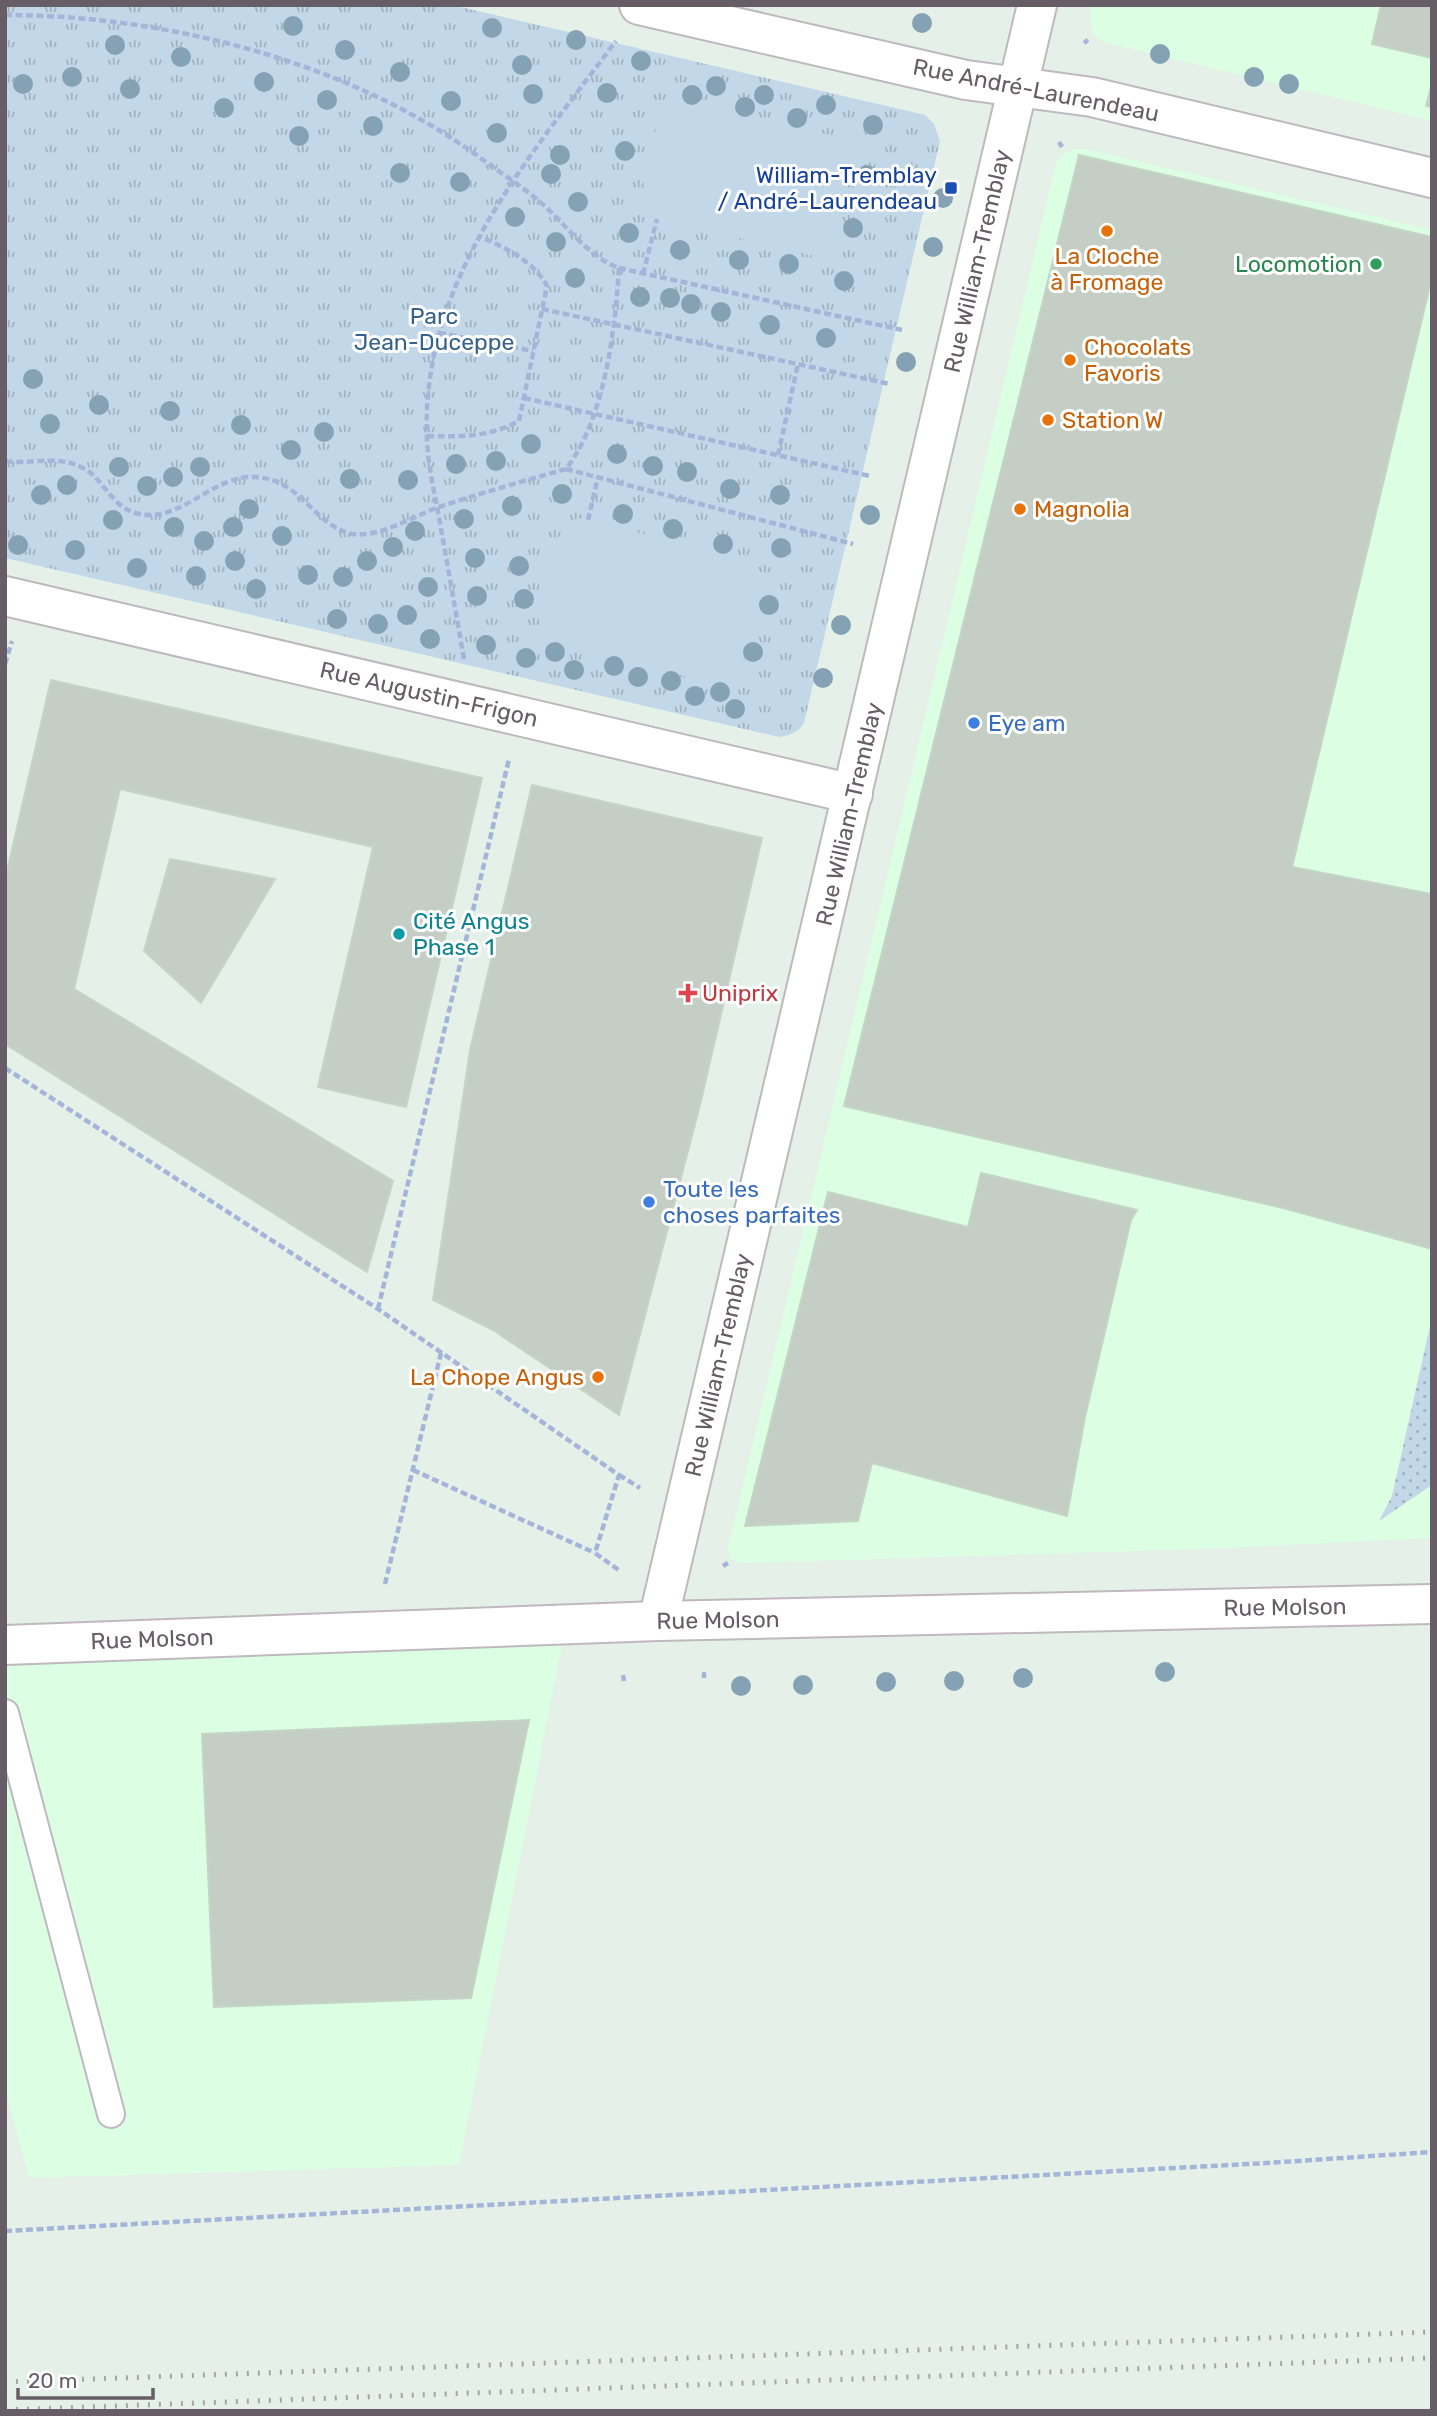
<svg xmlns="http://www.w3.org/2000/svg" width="1437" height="2416" font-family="Rubik,sans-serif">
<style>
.commercial{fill:#dcfee2}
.grass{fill:url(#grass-dots)}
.park{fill:url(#park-tufts)}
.pitch{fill:#c2d7e7}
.building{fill:#c4cec5;stroke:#c4d5c5;stroke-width:2}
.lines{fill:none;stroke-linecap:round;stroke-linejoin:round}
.service-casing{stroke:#bfb8bf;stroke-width:30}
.minor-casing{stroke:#bfb8bf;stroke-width:42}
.path{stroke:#a5b5d9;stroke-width:4.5;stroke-dasharray:7 3.5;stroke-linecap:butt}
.service{stroke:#fff;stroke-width:26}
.minor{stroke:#fff;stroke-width:38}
.rail{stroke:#a6a3a6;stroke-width:5;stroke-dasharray:2 9;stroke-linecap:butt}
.tree{fill:#85a2b5}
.transit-dot{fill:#1a4fb4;stroke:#fff;stroke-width:2.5}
.food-dot{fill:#e8710a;stroke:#fff;stroke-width:2.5}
.leisure-dot{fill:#2e9e5b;stroke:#fff;stroke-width:2.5}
.shop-dot{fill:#3f7fe0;stroke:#fff;stroke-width:2.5}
.culture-dot{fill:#0f9aa8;stroke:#fff;stroke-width:2.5}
.health-dot{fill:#e0444e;stroke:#fff;stroke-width:2.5}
.labels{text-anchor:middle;stroke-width:6;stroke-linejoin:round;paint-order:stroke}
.street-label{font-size:23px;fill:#665d66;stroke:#fff}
.transit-label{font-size:23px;fill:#164399;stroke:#fff;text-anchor:end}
.food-label{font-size:23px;fill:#c56008;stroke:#fff;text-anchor:start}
.leisure-label{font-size:23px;fill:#27864d;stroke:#fff;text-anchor:end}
.park-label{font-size:23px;fill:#36638c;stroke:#fff}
.shop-label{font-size:23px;fill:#366cbe;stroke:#fff;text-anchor:start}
.culture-label{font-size:23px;fill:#0d838f;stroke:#fff;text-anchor:start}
.health-label{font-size:23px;fill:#be3a42;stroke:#fff;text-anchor:start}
</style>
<defs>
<pattern id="grass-dots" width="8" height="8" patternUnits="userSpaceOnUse" patternTransform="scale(1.75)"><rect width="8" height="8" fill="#c2d7e7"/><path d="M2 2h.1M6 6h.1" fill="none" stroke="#a1b2bf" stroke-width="1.8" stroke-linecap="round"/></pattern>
<pattern id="park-tufts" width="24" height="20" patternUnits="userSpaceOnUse" patternTransform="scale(1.75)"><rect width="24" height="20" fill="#c2d7e7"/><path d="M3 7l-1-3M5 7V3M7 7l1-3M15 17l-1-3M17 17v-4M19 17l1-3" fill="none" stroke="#a1b2bf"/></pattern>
</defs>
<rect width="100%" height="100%" fill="#e5f0e8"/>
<g class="commercial">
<polygon points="1092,5 1432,5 1432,121 1107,43 1093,35 1090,17"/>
<polygon points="1074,149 1086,149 1432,230 1432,1538 1203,1549 744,1563 736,1562 730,1557 728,1548 1056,163 1063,154"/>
<polygon points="566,1625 459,2165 29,2178 5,2088 5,1645"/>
</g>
<polygon class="grass" points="1432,1317 1432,1485 1379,1521 1392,1496"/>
<path class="park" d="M5,5H452L925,115L934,124L940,141L804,723C797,733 791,735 779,737L5,558Z"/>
<g class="pitch">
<path d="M677,100L856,141L831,247L814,256L647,216C638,173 646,133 677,100Z"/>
<path d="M577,518L748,559L763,578L740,675L722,685L542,642C534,593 536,552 577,518Z"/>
</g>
<g class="building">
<polygon points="1381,5 1432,5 1432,58 1372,44"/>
<polygon points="1432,83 1432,107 1426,106"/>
<polygon points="1079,155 1432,237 1432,277 1292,867 1432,894 1432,1249 1283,1208 844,1106"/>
<polygon points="51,680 482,778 406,1107 318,1087 373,847 120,789 74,989 393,1181 367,1272 5,1044 5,880"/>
<polygon points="532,785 762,838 700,1105 619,1415 493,1330 433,1300 470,1050"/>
<polygon points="170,859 275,879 201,1003 144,951"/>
<polygon points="981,1173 1137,1210 1131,1220 1085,1417 1067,1516 872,1463 858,1521 745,1526 828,1192 968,1227"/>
<polygon points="529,1720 471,1998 214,2007 202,1734"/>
</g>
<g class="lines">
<g class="service-casing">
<polyline id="service" points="5,1713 111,2114"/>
</g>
<g class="minor-casing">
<g id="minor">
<polyline points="639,5 966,80 1092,97 1432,178"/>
<polyline points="5,596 853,794"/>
<polyline points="658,1621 1037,5"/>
<polyline points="5,1645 658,1621 1432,1604"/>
</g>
</g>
<g class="path">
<path d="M5,15C164,15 345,61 475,154C496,170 519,184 539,201C565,223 587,256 619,268C615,331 605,418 566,469C524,481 481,493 439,507C413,516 375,541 348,533C310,521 299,475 249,477C210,479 180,522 140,514C111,509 105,479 83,468C57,454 32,465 5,461"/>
<polyline points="1084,43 1088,40"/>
<polyline points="1059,142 1062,147"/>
<polyline points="619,268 902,330"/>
<polyline points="643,274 657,219"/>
<polyline points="542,309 890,384"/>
<polyline points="439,333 533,351"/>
<polyline points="524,398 870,476"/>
<path d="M427,436C460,437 489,437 519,421L547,286C533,260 505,248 479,236"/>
<polyline points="778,455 798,364"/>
<polyline points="566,469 853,544"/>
<polyline points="588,520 598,477"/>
<path d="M464,659C456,613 448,568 440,523C435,495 428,467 427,439C420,281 528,159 616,41"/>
<polyline points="5,664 12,641"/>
<polyline points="5,1068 378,1309 619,1475 595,1553 620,1571"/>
<polyline points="378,1309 509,759"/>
<polyline points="413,1470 595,1553"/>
<polyline points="619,1475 640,1488"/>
<polyline points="723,1566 728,1563"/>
<polyline points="385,1584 441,1353"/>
<polyline points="623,1675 624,1681"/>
<polyline points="704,1678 704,1672"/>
<polyline points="5,2231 1267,2163 1432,2152"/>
</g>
<use href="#service" class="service"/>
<use href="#minor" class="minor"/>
<g class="rail">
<polyline points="5,2382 1432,2332"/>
<polyline points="5,2410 1432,2358"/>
</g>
</g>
<g class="tree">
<circle cx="922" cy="23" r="10"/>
<circle cx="293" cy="26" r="10"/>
<circle cx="492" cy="28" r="10"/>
<circle cx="576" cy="40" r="10"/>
<circle cx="115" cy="45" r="10"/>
<circle cx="345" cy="50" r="10"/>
<circle cx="1160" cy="54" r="10"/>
<circle cx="181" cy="57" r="10"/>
<circle cx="641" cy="61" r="10"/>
<circle cx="522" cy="65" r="10"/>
<circle cx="400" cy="72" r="10"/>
<circle cx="72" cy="77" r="10"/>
<circle cx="1254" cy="77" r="10"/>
<circle cx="264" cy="82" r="10"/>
<circle cx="23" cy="84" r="10"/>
<circle cx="1289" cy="84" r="10"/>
<circle cx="716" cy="86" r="10"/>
<circle cx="130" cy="89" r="10"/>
<circle cx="607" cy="93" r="10"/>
<circle cx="533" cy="94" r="10"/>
<circle cx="692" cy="95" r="10"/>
<circle cx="764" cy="95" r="10"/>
<circle cx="327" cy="100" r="10"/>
<circle cx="451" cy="101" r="10"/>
<circle cx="826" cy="105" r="10"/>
<circle cx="745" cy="107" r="10"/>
<circle cx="224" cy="108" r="10"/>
<circle cx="797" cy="118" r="10"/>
<circle cx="873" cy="125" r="10"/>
<circle cx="373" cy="126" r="10"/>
<circle cx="497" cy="133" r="10"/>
<circle cx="299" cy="136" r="10"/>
<circle cx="625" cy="151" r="10"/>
<circle cx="560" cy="155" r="10"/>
<circle cx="400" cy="173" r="10"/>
<circle cx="551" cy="174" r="10"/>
<circle cx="867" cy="175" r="10"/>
<circle cx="460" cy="182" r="10"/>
<circle cx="943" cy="198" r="10"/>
<circle cx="578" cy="202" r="10"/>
<circle cx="515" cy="217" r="10"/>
<circle cx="853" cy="228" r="10"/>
<circle cx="629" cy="233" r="10"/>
<circle cx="556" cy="242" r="10"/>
<circle cx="933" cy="247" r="10"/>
<circle cx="680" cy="250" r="10"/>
<circle cx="739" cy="260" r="10"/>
<circle cx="789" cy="264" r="10"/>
<circle cx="575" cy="278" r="10"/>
<circle cx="844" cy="281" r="10"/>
<circle cx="640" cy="297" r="10"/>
<circle cx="670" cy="298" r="10"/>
<circle cx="691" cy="304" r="10"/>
<circle cx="721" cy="312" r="10"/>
<circle cx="770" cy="325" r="10"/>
<circle cx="826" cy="338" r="10"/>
<circle cx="906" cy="362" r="10"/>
<circle cx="33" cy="379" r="10"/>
<circle cx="99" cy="405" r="10"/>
<circle cx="170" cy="411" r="10"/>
<circle cx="50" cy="424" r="10"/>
<circle cx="241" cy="425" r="10"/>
<circle cx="324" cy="432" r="10"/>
<circle cx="531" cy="444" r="10"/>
<circle cx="291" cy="450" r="10"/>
<circle cx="617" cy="454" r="10"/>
<circle cx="496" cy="461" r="10"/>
<circle cx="456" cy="464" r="10"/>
<circle cx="653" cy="466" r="10"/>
<circle cx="119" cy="467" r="10"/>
<circle cx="200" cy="467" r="10"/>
<circle cx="687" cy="472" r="10"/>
<circle cx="173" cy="477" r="10"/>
<circle cx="350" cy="479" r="10"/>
<circle cx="408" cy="480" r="10"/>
<circle cx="67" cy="485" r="10"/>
<circle cx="147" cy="486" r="10"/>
<circle cx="730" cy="489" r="10"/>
<circle cx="562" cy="494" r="10"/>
<circle cx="41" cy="495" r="10"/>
<circle cx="780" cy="495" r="10"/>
<circle cx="512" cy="506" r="10"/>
<circle cx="249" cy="509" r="10"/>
<circle cx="623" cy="514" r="10"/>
<circle cx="870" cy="515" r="10"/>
<circle cx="464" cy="519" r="10"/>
<circle cx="113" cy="520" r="10"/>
<circle cx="174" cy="527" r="10"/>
<circle cx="233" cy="527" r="10"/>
<circle cx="673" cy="529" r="10"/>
<circle cx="415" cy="531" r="10"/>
<circle cx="282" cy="536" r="10"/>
<circle cx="204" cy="541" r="10"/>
<circle cx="723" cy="544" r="10"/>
<circle cx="18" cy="545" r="10"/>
<circle cx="393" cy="547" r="10"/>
<circle cx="781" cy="548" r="10"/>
<circle cx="75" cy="550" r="10"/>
<circle cx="475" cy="558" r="10"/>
<circle cx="235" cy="561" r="10"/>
<circle cx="367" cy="561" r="10"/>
<circle cx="519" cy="566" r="10"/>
<circle cx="137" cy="568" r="10"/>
<circle cx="308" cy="575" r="10"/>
<circle cx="196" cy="576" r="10"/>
<circle cx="343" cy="577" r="10"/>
<circle cx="428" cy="587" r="10"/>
<circle cx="256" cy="589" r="10"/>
<circle cx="477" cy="596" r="10"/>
<circle cx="524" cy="599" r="10"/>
<circle cx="769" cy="605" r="10"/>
<circle cx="407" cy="615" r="10"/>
<circle cx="337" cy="619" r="10"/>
<circle cx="378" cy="624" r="10"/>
<circle cx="841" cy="625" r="10"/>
<circle cx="430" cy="639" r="10"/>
<circle cx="486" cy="645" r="10"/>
<circle cx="555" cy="652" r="10"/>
<circle cx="753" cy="652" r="10"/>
<circle cx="526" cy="658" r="10"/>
<circle cx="614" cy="666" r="10"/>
<circle cx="574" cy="670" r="10"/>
<circle cx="638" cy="677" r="10"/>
<circle cx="823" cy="678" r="10"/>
<circle cx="671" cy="681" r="10"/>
<circle cx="720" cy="692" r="10"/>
<circle cx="695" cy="696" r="10"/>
<circle cx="735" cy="709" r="10"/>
<circle cx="1165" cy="1672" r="10"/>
<circle cx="1023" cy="1678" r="10"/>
<circle cx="954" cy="1681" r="10"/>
<circle cx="886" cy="1682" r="10"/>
<circle cx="803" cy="1685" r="10"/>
<circle cx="741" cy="1686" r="10"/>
</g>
<rect class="transit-dot" x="944" y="181" width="14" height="14" rx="3.5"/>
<g class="food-dot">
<circle cx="1107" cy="231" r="7"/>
<circle cx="1070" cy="360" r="7"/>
<circle cx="1048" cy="420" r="7"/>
<circle cx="1020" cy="509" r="7"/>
<circle cx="598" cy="1377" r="7"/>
</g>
<circle class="leisure-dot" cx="1376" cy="264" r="7"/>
<g class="shop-dot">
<circle cx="974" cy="723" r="7"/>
<circle cx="649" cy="1202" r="7"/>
</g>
<circle class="culture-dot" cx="399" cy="934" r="7"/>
<path class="health-dot" d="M684.5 982.5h7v7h7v7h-7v7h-7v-7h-7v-7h7z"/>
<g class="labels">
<g class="street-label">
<text transform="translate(1036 90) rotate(11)" y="8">Rue André-Laurendeau</text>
<text transform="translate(977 261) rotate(-77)" y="8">Rue William-Tremblay</text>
<text transform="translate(429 694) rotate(13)" y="8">Rue Augustin-Frigon</text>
<text transform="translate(849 814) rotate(-77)" y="8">Rue William-Tremblay</text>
<text transform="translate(718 1365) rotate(-77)" y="8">Rue William-Tremblay</text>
<text transform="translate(1285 1607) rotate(-1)" y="8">Rue Molson</text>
<text transform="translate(718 1620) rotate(-1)" y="8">Rue Molson</text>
<text transform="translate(152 1639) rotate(-2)" y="8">Rue Molson</text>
</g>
<g class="transit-label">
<text x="937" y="183">William-Tremblay<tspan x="937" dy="26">/ André-Laurendeau</tspan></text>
</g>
<g class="food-label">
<text x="1107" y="264" text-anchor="middle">La Cloche<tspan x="1107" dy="26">à Fromage</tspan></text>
<text x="1084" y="355">Chocolats<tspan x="1084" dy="26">Favoris</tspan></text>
<text x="1062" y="428">Station W</text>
<text x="1034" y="517">Magnolia</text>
<text x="584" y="1385" text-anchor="end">La Chope Angus</text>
</g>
<g class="leisure-label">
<text x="1362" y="272">Locomotion</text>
</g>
<g class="park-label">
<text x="434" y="324">Parc<tspan x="434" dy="26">Jean-Duceppe</tspan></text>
</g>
<g class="shop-label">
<text x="988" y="731">Eye am</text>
<text x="663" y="1197">Toute les<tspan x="663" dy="26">choses parfaites</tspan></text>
</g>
<g class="culture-label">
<text x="413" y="929">Cité Angus<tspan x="413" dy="26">Phase 1</tspan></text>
</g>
<g class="health-label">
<text x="702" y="1001">Uniprix</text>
</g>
</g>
<rect width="1437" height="2416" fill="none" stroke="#665d66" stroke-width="14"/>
<path d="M18 2388v10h135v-10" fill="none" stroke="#665d66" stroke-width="3.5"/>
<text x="28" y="2388" font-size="21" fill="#665d66" stroke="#ffffff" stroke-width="5" paint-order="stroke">20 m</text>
</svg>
